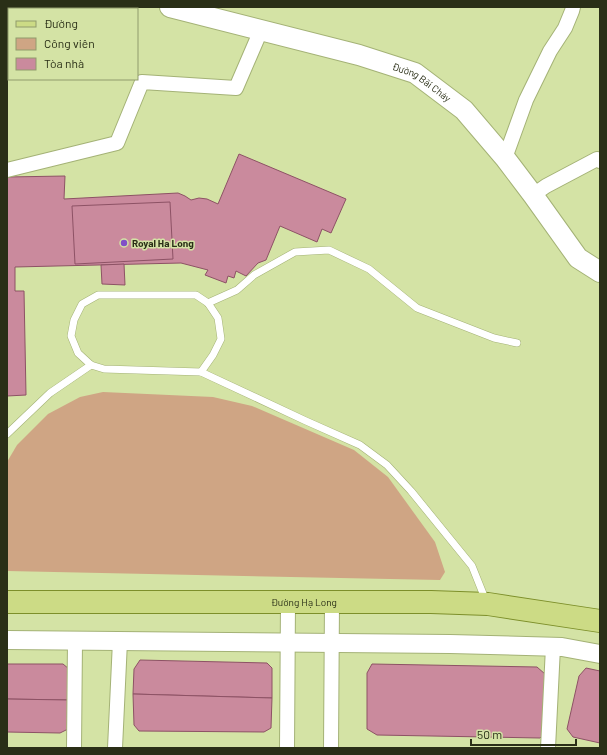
<svg xmlns="http://www.w3.org/2000/svg" width="607" height="755" font-family="Barlow,sans-serif">
<style>
.green{fill:#cfa584}
.building{fill:#ca8a9d;stroke:#8d5265}
.lines{fill:none;stroke-linecap:round;stroke-linejoin:round}
.service-casing{stroke:#a4b276;stroke-width:8}
.minor-casing{stroke:#a4b276;stroke-width:16}
.tertiary-casing{stroke:#a4b276;stroke-width:20}
.secondary-casing{stroke:#a4b276;stroke-width:22}
.primary-casing{stroke:#7d8f2a;stroke-width:24}
.service{stroke:#fff;stroke-width:7}
.minor{stroke:#fff;stroke-width:14}
.tertiary{stroke:#fff;stroke-width:18}
.secondary{stroke:#fff;stroke-width:20}
.primary{stroke:#ccdb85;stroke-width:22}
.poi-dot{fill:#814fc7;stroke:#d4e3a5;stroke-width:1.5}
.labels{text-anchor:middle;stroke-width:3;stroke-linejoin:round;paint-order:stroke}
.street-label{font-size:10px;fill:#2a2f17;stroke:#d4e3a5}
.poi-label{font-size:10px;font-weight:bold;fill:#2a2f17;stroke:#d4e3a5;text-anchor:start}
</style>
<rect width="100%" height="100%" fill="#d4e3a5"/>
<polygon class="green" points="103,392 213,397 252,406 354,450 388,477 435,542 445,572 440,580 7,571 7,462 17,445 48,414 80,397"/>
<g class="building">
<polygon points="239,154 346,199 331,233 322,229 317,242 280,226 266,260 258,263 246,276 236,271 234,278 228,276 226,283 205,275 208,270 181,263 15,267 15,291 24,291 26,395 7,396 7,177 65,176 64,199 178,193 185,196 191,200 199,198 207,199 218,204"/>
<polygon points="170,202 173,259 75,264 72,206"/>
<polygon points="124,264 125,285 102,284 101,265"/>
<polygon points="140,660 267,663 272,668 272,698 133,694 134,669"/>
<polygon points="7,664 63,664 69,669 68,700 7,699"/>
<polygon points="372,664 537,667 545,674 545,733 540,738 377,735 367,729 367,673"/>
<polygon points="586,668 600,671 600,743 573,737 567,729 579,676"/>
<polygon points="133,694 272,698 271,728 264,732 139,731 134,725"/>
<polygon points="7,699 68,700 68,729 60,733 7,732"/>
</g>
<g class="lines">
<g class="service-casing">
<g id="service">
<polygon points="98,295 196,295 208,303 218,318 221,339 213,355 201,372 104,369 91,365 78,353 71,336 74,320 82,304"/>
<polyline points="208,303 237,290 254,275 295,252 329,250 369,269 417,308 494,338 517,343"/>
<polyline points="201,372 306,421 360,445 387,465 411,491 472,566 486,601"/>
<polyline points="7,434 50,393 91,365"/>
</g>
</g>
<g class="minor-casing">
<g id="minor">
<polyline points="505,158 526,100 550,51 565,28 572,11 573,7"/>
<polyline points="7,170 117,143 142,82 236,88 261,30"/>
<polyline points="533,195 546,186 597,159 600,161"/>
<polyline points="74,748 75,641"/>
<polyline points="115,748 120,641"/>
<polyline points="287,748 288,602"/>
<polyline points="331,748 332,602"/>
<polyline points="548,748 553,647"/>
</g>
</g>
<g class="tertiary-casing">
<polyline id="tertiary" points="7,640 450,644 562,647 600,654"/>
</g>
<g class="secondary-casing">
<g id="secondary">
<path id="s1" d="M170,7L359,55L415,73L464,110L505,158L533,195L578,258L600,272"/>
</g>
</g>
<g class="primary-casing">
<g id="primary">
<path id="s2" d="M7,602H431L488,604L600,621"/>
</g>
</g>
<use href="#service" class="service"/>
<use href="#minor" class="minor"/>
<use href="#tertiary" class="tertiary"/>
<use href="#secondary" class="secondary"/>
<use href="#primary" class="primary"/>
</g>
<circle class="poi-dot" cx="124" cy="243" r="4"/>
<g class="labels">
<g class="street-label">
<text dy="4" stroke="none"><textPath href="#s1" startOffset="264">Đường Bãi Cháy</textPath></text>
<text dy="4" stroke="none"><textPath href="#s2" startOffset="297">Đường Hạ Long</textPath></text>
</g>
<g class="poi-label">
<text x="132" y="247">Royal Ha Long</text>
</g>
</g>
<rect width="607" height="755" fill="none" stroke="#2a2f17" stroke-width="16"/>
<rect x="8" y="8" width="130" height="72" fill="#d4e3a5" stroke="#909b6c"/>
<rect x="16" y="21" width="20" height="6" fill="#ccdb85" stroke="#909b6c"/>
<text x="44" y="28" font-size="12" fill="#2a2f17">Đường</text>
<rect x="16" y="38" width="20" height="12" fill="#cfa584" stroke="#909b6c"/>
<text x="44" y="48" font-size="12" fill="#2a2f17">Công viên</text>
<rect x="16" y="58" width="20" height="12" fill="#ca8a9d" stroke="#909b6c"/>
<text x="44" y="68" font-size="12" fill="#2a2f17">Tòa nhà</text>
<path d="M471 739v6h105v-6" fill="none" stroke="#2a2f17" stroke-width="2"/>
<text x="477" y="739" font-size="12" fill="#2a2f17" stroke="#d4e3a5" stroke-width="3" paint-order="stroke">50 m</text>
</svg>
